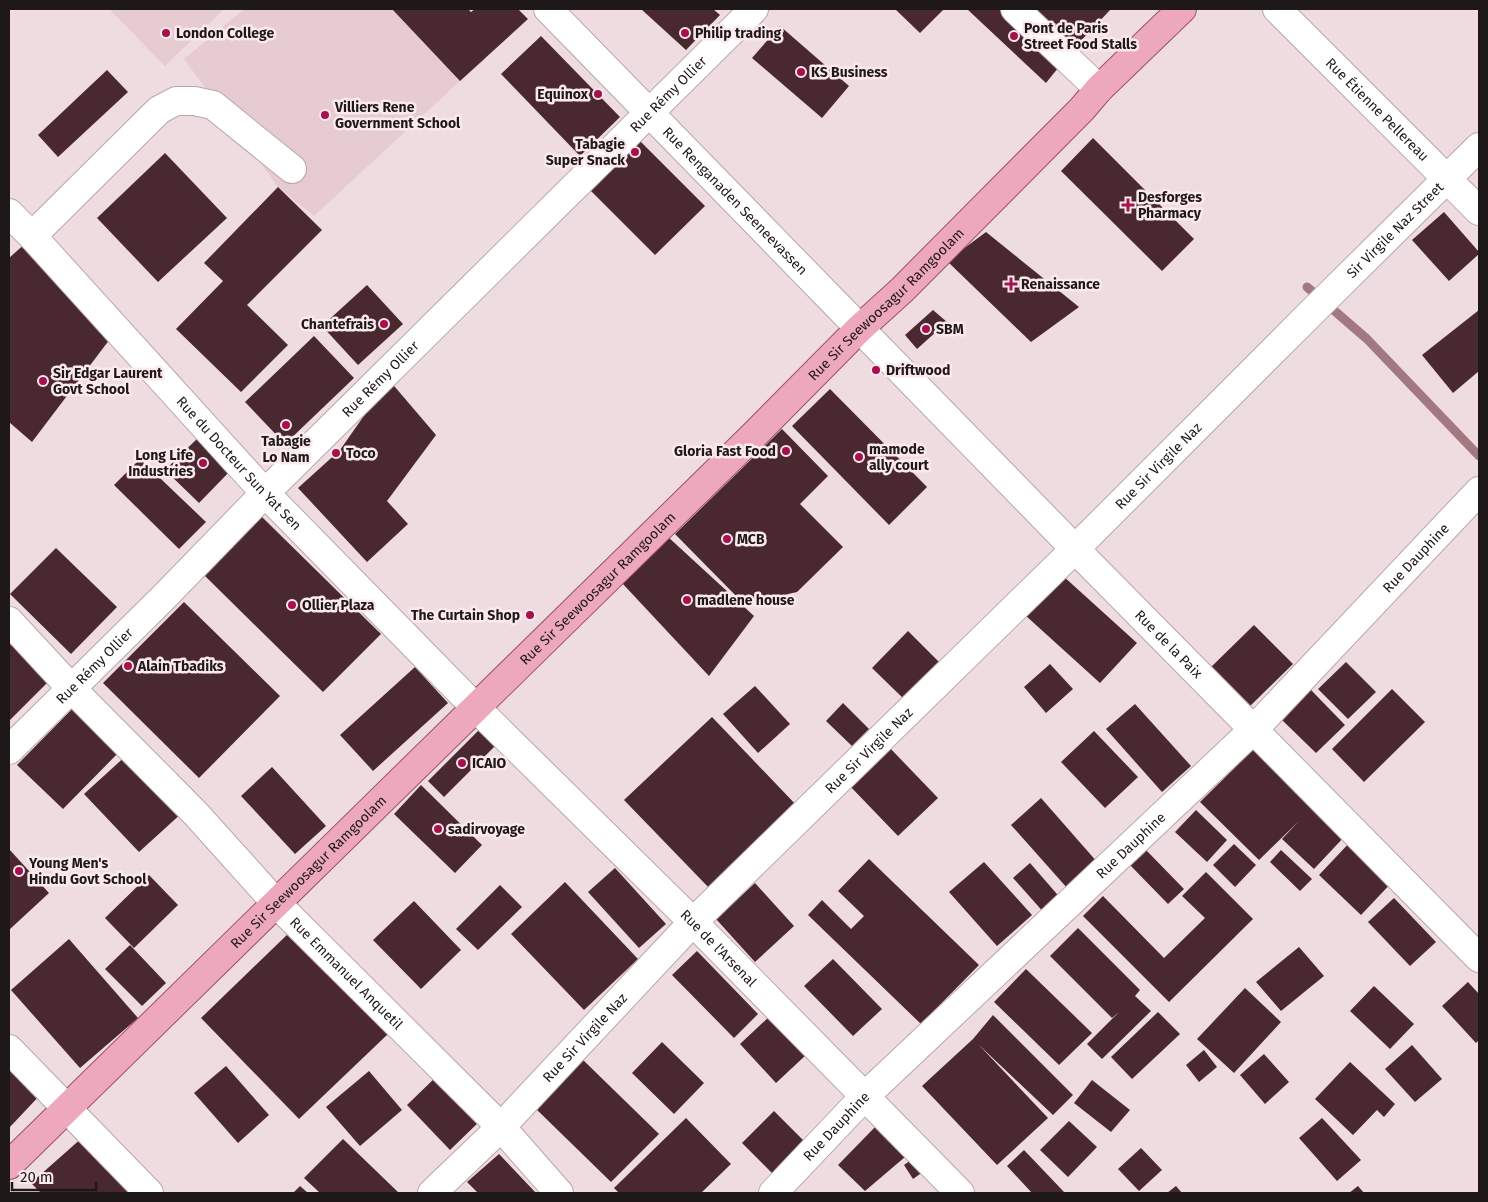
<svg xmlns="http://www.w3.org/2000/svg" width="1488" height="1202" font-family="'Fira Sans',sans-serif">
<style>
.built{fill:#e6ccd0}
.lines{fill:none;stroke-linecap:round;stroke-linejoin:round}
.stream{stroke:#a27881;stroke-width:9}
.building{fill:#4a2830}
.minor-casing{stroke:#b8a7aa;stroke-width:30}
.major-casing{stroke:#9d5164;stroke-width:30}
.minor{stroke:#fff;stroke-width:28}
.major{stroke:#eda9bb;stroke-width:28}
.poi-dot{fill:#a5104d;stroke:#fce9ed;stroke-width:2}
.labels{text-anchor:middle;stroke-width:5;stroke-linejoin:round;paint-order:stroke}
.poi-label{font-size:14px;font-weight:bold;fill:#1e1819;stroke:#fce9ed;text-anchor:start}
.street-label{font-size:14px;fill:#1e1819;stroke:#fce9ed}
</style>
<rect width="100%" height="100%" fill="#efdce0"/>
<g class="built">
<polygon points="109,9 224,9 165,66"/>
<polygon points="244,9 437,9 485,60 460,81 314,216 278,187 184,59"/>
</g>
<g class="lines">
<polyline class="stream" points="1307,287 1367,339 1479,456"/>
</g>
<g class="building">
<polygon points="392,9 468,9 471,12 475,9 518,9 528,19 460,81"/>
<polygon points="641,9 713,9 720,15 686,50"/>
<polygon points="895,9 941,9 943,10 920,33"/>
<polygon points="967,9 1002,9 1062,63 1046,83"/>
<polygon points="1031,9 1111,9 1074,48"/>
<polygon points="780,26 849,86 822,118 752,58"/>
<polygon points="541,36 620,117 580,156 501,74"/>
<polygon points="107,70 128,92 58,157 38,135"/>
<polygon points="1093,138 1194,239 1162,271 1061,171"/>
<polygon points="640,141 705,206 655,255 590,190"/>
<polygon points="165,153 227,218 158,282 97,218"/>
<polygon points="278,187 322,230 247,305 288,345 241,392 176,329 223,281 204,263"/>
<polygon points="1444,212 1479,252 1479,254 1449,281 1412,240"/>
<polygon points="986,232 1079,307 1031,342 947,261"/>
<polygon points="27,242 110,339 32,442 9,422 9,258"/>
<polygon points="367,285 403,324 358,365 322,326"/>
<polygon points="933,310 947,322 917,349 905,335"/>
<polygon points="1479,310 1479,371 1453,393 1422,355"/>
<polygon points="314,336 354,378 285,444 245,402"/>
<polygon points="389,380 436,435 387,501 408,524 367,562 298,488 340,450"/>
<polygon points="830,389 927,487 889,525 792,426"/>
<polygon points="782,429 828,476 800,504 843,547 797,592 744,604 675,534"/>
<polygon points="200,436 233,468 199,503 165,470"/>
<polygon points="140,459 206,522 179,549 114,485"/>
<polygon points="262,517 381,634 323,692 204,575"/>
<polygon points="667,536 754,616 709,676 622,583"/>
<polygon points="56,548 117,607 71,654 10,594"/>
<polygon points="1062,575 1137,643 1100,683 1025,615"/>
<polygon points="184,602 280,696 199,778 103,683"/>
<polygon points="1254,625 1293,664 1245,711 1206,672"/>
<polygon points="908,631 943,666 907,702 872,668"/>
<polygon points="9,635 52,678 9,721"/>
<polygon points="1346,662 1376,692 1348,719 1318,689"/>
<polygon points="1050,664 1073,689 1046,713 1024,687"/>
<polygon points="415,667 448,703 373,771 340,735"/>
<polygon points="755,686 790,724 758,753 723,714"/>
<polygon points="1392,689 1425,722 1364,782 1332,749"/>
<polygon points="1311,690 1345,725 1316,753 1281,719"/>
<polygon points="843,703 869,729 852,746 826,721"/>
<polygon points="1135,704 1191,766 1162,792 1106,729"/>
<polygon points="76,705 122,749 63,809 17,765"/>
<polygon points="712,717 799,808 712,891 624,800"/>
<polygon points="480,729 497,744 444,797 428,781"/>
<polygon points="1094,731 1138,777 1105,808 1061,762"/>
<polygon points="888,746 938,798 898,836 848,784"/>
<polygon points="1256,747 1346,835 1314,869 1282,839 1299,821 1259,860 1200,802"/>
<polygon points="129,753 183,812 139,852 84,794"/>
<polygon points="272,767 326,826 295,854 241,796"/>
<polygon points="421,785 482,845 455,873 394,814"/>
<polygon points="1041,798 1098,863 1068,889 1011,825"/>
<polygon points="1196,810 1227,840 1207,862 1175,832"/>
<polygon points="1353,839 1395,879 1361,915 1319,875"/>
<polygon points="1234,844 1256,865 1235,887 1213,865"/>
<polygon points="9,849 49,893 9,930"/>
<polygon points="1146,850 1184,889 1168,904 1130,865"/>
<polygon points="1281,850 1312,879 1300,891 1270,862"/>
<polygon points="869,859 979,965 921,1024 808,915 822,900 851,929 864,916 838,891"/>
<polygon points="984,862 1032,915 997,946 949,892"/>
<polygon points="1030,863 1063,901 1046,915 1013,878"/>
<polygon points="615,868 666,924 639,948 588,892"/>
<polygon points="1206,872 1253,919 1169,1002 1083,916 1103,896 1164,958 1205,918 1182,896"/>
<polygon points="149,875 178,905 134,948 105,918"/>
<polygon points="565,882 638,959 584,1010 511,934"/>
<polygon points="755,883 794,926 755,962 716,919"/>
<polygon points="500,885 522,907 478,950 456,929"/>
<polygon points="1394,898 1436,942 1410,966 1368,922"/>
<polygon points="414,901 461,950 421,989 373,940"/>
<polygon points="1078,928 1140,990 1135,996 1151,1011 1102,1059 1087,1044 1119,1012 1112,1018 1050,956"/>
<polygon points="291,931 389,1033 299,1119 201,1018"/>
<polygon points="69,939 138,1018 80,1068 11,990"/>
<polygon points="130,945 166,983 142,1006 105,969"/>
<polygon points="1299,947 1324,976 1281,1011 1256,982"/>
<polygon points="697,951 758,1014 734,1038 672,975"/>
<polygon points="833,959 882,1009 853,1036 804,986"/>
<polygon points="1026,969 1092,1033 1059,1065 994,1002"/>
<polygon points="1468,982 1479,994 1479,1040 1476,1043 1442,1006"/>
<polygon points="1374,986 1414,1024 1390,1049 1350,1011"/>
<polygon points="1245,988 1281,1022 1234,1073 1197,1039"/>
<polygon points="1158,1012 1180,1034 1132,1079 1111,1057"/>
<polygon points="771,1015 807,1054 776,1083 740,1044"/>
<polygon points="993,1015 1073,1095 1053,1115 979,1045 1048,1118 997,1165 922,1086 973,1039"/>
<polygon points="662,1042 704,1083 674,1114 632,1073"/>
<polygon points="1412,1045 1442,1079 1415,1102 1385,1069"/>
<polygon points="1204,1050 1217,1067 1199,1082 1186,1065"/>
<polygon points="1264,1054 1289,1082 1265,1104 1240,1075"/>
<polygon points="580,1057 659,1134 611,1182 532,1105"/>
<polygon points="9,1061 42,1093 9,1128"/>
<polygon points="1350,1062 1395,1104 1384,1117 1377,1110 1353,1135 1315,1099"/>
<polygon points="226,1066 269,1115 238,1143 194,1093"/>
<polygon points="369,1071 402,1110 360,1146 326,1107"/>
<polygon points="439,1074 482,1119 450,1150 407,1105"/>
<polygon points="1092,1080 1130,1110 1111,1132 1074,1103"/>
<polygon points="774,1111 809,1146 777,1178 742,1143"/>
<polygon points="686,1118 731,1164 701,1193 619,1193 614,1188"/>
<polygon points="1322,1118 1361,1160 1337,1181 1299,1138"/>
<polygon points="1069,1121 1097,1147 1068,1177 1040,1150"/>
<polygon points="877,1125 905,1157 865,1191 838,1165"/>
<polygon points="83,1137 138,1193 41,1193 31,1183"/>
<polygon points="343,1139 399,1193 320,1193 304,1178"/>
<polygon points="1141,1148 1162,1170 1139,1191 1118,1169"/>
<polygon points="1024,1150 1065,1193 1032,1193 1007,1166"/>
<polygon points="499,1154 536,1193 478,1193 467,1182"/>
<polygon points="918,1155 927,1169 913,1179 904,1165"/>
<polygon points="300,1186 308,1193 293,1193"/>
<polygon points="1176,1186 1182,1193 1167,1193"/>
<polygon points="1358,1186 1364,1193 1349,1193"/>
</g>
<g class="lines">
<g class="minor-casing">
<g id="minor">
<path id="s1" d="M548,9L1075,549L1479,958"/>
<polyline points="1015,9 1099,89"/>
<path id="s2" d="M1277,9L1479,211"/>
<path id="s3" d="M9,213L32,236L265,493L475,707L693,922L960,1193"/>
<polyline points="32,236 159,110 176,101 194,101 213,105 292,169"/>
<path id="s4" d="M9,621L71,688L196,814L276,903L501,1127L559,1193"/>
<path id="s5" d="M9,750L164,597L265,493L754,9"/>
<polyline points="9,1049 149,1193"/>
<path id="s6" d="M432,1193L501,1127L693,922L1075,549L1312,312L1479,147"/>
<path id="s7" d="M773,1193L864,1097L1254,729L1479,491"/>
</g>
</g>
<g class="major-casing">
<g id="major">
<path id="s8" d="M9,1165L754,435L859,329L902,290L1082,109L1099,89L1182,9"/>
</g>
</g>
<use href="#minor" class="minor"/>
<use href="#major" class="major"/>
</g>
<g class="poi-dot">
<circle cx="166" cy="33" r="5"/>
<circle cx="685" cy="33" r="5"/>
<circle cx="1014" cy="36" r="5"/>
<circle cx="801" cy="72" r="5"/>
<circle cx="598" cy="94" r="5"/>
<circle cx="325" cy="115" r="5"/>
<circle cx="635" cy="152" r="5"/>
<path d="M1125.5 197.5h5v5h5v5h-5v5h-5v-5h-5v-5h5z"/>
<path d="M1008.5 276.5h5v5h5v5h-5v5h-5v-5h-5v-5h5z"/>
<circle cx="384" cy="324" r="5"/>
<circle cx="926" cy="329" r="5"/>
<circle cx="876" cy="370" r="5"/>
<circle cx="43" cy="381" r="5"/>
<circle cx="286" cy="425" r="5"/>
<circle cx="786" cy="451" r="5"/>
<circle cx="336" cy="453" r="5"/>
<circle cx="859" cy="457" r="5"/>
<circle cx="203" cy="463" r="5"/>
<circle cx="727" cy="539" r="5"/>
<circle cx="687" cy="600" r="5"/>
<circle cx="292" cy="605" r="5"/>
<circle cx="530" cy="615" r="5"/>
<circle cx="128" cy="666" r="5"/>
<circle cx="462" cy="763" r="5"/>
<circle cx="438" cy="829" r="5"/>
<circle cx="19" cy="871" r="5"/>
</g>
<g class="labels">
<g class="poi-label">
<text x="1024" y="33">Pont de Paris<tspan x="1024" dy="16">Street Food Stalls</tspan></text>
<text x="176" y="38">London College</text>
<text x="695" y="38">Philip trading</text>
<text x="811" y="77">KS Business</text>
<text x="588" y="99" text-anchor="end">Equinox</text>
<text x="335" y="112">Villiers Rene<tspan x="335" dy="16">Government School</tspan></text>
<text x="625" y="149" text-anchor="end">Tabagie<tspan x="625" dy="16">Super Snack</tspan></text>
<text x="1138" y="202">Desforges<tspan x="1138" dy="16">Pharmacy</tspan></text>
<text x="1021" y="289">Renaissance</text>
<text x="374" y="329" text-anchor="end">Chantefrais</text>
<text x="936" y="334">SBM</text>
<text x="886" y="375">Driftwood</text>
<text x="53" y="378">Sir Edgar Laurent<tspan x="53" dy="16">Govt School</tspan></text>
<text x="286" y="446" text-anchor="middle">Tabagie<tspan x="286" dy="16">Lo Nam</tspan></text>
<text x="869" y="454">mamode<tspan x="869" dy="16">ally court</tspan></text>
<text x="776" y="456" text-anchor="end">Gloria Fast Food</text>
<text x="346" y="458">Toco</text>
<text x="193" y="460" text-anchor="end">Long Life<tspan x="193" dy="16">Industries</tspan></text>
<text x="737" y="544">MCB</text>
<text x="697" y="605">madlene house</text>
<text x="302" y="610">Ollier Plaza</text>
<text x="520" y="620" text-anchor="end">The Curtain Shop</text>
<text x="138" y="671">Alain Tbadiks</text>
<text x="472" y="768">ICAIO</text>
<text x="448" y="834">sadirvoyage</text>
<text x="29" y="868">Young Men's<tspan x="29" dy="16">Hindu Govt School</tspan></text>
</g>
<g class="street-label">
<text dy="5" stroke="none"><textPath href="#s5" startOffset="930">Rue Rémy Ollier</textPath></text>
<text dy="5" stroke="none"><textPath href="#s2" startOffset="142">Rue Étienne Pellereau</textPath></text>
<text dy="5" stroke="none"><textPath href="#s1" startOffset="268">Rue Renganaden Seeneevassen</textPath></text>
<text dy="5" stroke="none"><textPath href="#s6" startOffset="1362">Sir Virgile Naz Street</textPath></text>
<text dy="5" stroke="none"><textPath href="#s8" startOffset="1229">Rue Sir Seewoosagur Ramgoolam</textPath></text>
<text dy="5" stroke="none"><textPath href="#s5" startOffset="525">Rue Rémy Ollier</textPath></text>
<text dy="5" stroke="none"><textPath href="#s3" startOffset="340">Rue du Docteur Sun Yat Sen</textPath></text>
<text dy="5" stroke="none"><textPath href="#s6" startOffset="1028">Rue Sir Virgile Naz</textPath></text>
<text dy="5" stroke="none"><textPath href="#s7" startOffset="904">Rue Dauphine</textPath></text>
<text dy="5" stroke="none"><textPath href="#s8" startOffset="824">Rue Sir Seewoosagur Ramgoolam</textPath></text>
<text dy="5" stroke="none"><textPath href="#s1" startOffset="888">Rue de la Paix</textPath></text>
<text dy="5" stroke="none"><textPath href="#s5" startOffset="120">Rue Rémy Ollier</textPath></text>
<text dy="5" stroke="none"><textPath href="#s6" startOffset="622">Rue Sir Virgile Naz</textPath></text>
<text dy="5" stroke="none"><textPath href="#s7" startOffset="499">Rue Dauphine</textPath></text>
<text dy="5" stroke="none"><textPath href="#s8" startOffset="419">Rue Sir Seewoosagur Ramgoolam</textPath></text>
<text dy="5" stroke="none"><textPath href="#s3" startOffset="1022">Rue de l'Arsenal</textPath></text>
<text dy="5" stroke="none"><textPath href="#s4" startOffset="488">Rue Emmanuel Anquetil</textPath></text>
<text dy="5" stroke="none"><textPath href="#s6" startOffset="218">Rue Sir Virgile Naz</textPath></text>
<text dy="5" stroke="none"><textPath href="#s7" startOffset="92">Rue Dauphine</textPath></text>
</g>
</g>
<rect width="1488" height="1202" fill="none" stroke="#1e1819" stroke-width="20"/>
<path d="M12 1182v8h84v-8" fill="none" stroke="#1e1819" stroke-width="2.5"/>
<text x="20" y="1182" font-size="15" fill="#1e1819" stroke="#fce9ed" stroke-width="4" paint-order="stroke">20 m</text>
</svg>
